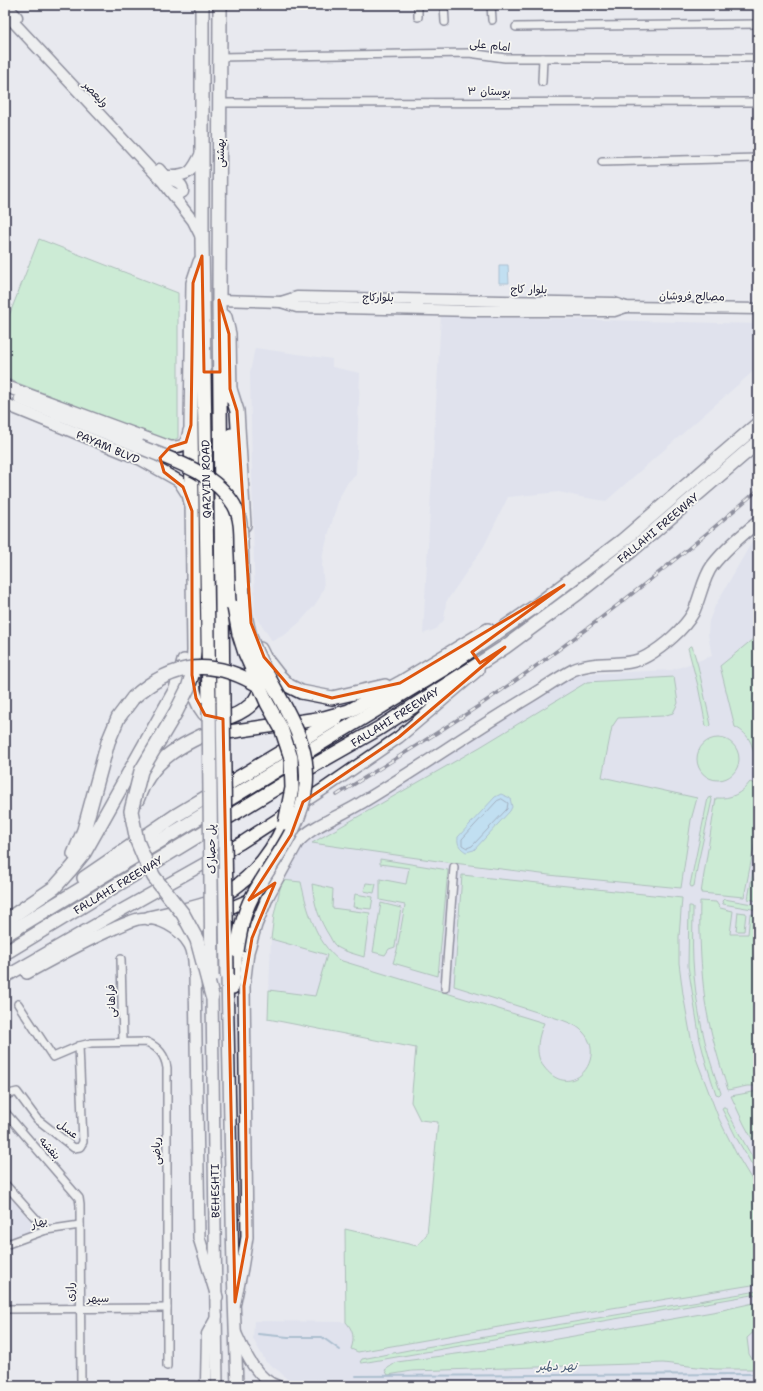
<svg xmlns="http://www.w3.org/2000/svg" width="763" height="1391" font-family="'Shantell Sans','Playpen Sans Arabic',sans-serif">
<style>
.built{fill:#d7d9ec}
.green{fill:#abeeb7;stroke:#668879}
.water{fill:#92d3f4;stroke:#658caa}
.lines{fill:none;stroke-linecap:round;stroke-linejoin:round}
.shore{stroke:#4f6985;stroke-width:1}
.stream{stroke:#658caa;stroke-width:2}
.street-casing{stroke:#22223b;stroke-width:10}
.secondary-casing{stroke:#22223b;stroke-width:13}
.primary-casing{stroke:#22223b;stroke-width:14}
.highway-casing{stroke:#22223b;stroke-width:16}
.street{stroke:#f6f6f2;stroke-width:7}
.secondary{stroke:#f6f6f2;stroke-width:10}
.primary{stroke:#f6f6f2;stroke-width:11}
.highway{stroke:#f6f6f2;stroke-width:13}
.rail-casing{stroke:#22223b;stroke-width:3.5}
.rail{stroke:#f6f6f2;stroke-width:2;stroke-dasharray:6;stroke-linecap:butt}
.highway-bridge-casing{stroke:#22223b;stroke-width:16;stroke-linecap:butt}
.highway-bridge{stroke:#f6f6f2;stroke-width:13}
.marked{fill:none;stroke:#de560e;stroke-width:3;stroke-linejoin:round}
.labels{text-anchor:middle;stroke-width:3.5;stroke-linejoin:round;paint-order:stroke}
.street-label{font-size:11px;fill:#22223b;stroke:#f6f6f2}
.water-label{font-size:12px;font-style:italic;fill:#445772;stroke:#f6f6f2}
</style>
<rect width="100%" height="100%" fill="#e8e9ef"/>
<filter id="ink" filterUnits="userSpaceOnUse"><feTurbulence type="fractalNoise" baseFrequency=".025" numOctaves="2"/><feDisplacementMap in="SourceGraphic" scale="8" xChannelSelector="R" yChannelSelector="G"/><feConvolveMatrix kernelMatrix="1 2 1 2 8 2 1 2 1" color-interpolation-filters="sRGB"/></filter>
<g filter="url(#ink)">
<g class="built">
<polygon points="441,316 758,324 758,367 606,501 581,497 559,492 508,497 484,546 446,602 444,620 436,629 423,634"/>
<polygon points="255,348 332,359 332,367 360,373 356,475 348,482 339,498 323,553 322,566 324,587 320,597 314,606 300,622 286,634 272,641 255,614 250,372"/>
<polygon points="758,534 758,1386 660,1386 287,1379 279,1371 266,1362 253,1339 254,1321 346,1322 345,1229 417,1246 427,1234 438,1122 420,1120 411,1102 416,1048 268,1019 271,939 277,896 282,880 302,843 574,677 585,674 672,670 712,656 708,634 709,621 715,606 753,540"/>
<polygon points="5,1191 37,1229 5,1241"/>
</g>
<g class="green">
<polygon points="39,239 178,293 178,438 169,442 5,378 5,326"/>
<path d="M758,633V765L754,764C755,748 750,734 735,727L720,666L753,639Z"/>
<polygon points="690,646 692,646 698,666 711,725 709,727 706,726 698,686 688,648"/>
<polygon points="674,677 678,703 673,713 663,716 618,718 612,727 602,777 697,798 691,820 681,888 557,876 438,861 312,843 480,747 587,682"/>
<circle cx="718" cy="759" r="21"/>
<path d="M750,782L758,785V827L744,897L701,893L716,798C731,799 741,794 750,782Z"/>
<polygon points="711,797 712,800 698,863 694,886 691,887 690,885 708,798"/>
<polygon points="380,859 448,870 438,976 393,963 397,950 405,905 380,900 380,879 406,884 409,868 380,864"/>
<polygon points="755,860 758,860 758,901 748,899"/>
<path d="M462,875L682,898L679,937V963L683,994L691,1038L697,1061L719,1119L737,1155L758,1190V1284L527,1322L358,1352L351,1349C355,1338 353,1330 346,1322L345,1229L417,1246L427,1234L438,1122L420,1120L411,1102L416,1048L268,1019L269,990L315,996L327,955L271,939L274,915L282,880L301,882C307,910 316,942 339,960L544,1023C538,1037 534,1055 544,1067C571,1103 608,1058 583,1032C578,1026 570,1023 562,1020L454,986Z"/>
<polygon points="366,883 376,884 374,893 364,891"/>
<path d="M312,884L333,889L332,908L370,913L364,957C355,954 345,952 337,947C334,945 332,941 330,937C319,920 314,904 312,884Z"/>
<polygon points="355,894 373,897 371,909 353,907"/>
<polygon points="724,899 758,905 758,910 723,904 722,901"/>
<path d="M700,901L716,902L720,908L733,911L730,934H748L750,914L758,915V987L757,994H758V1086H747L728,1090C719,1062 710,1032 705,1001C701,968 699,934 700,901Z"/>
<polygon points="381,903 401,908 395,947 389,949 385,955 373,952"/>
<path d="M689,906H691L693,907C693,925 692,943 693,960C695,1004 705,1051 721,1093L719,1095L716,1094L706,1063L700,1040L688,966Z"/>
<polygon points="738,912 746,913 744,931 736,931"/>
<polygon points="758,1091 758,1150 744,1124 731,1096"/>
<polygon points="723,1107 725,1107 741,1137 758,1167 758,1175 737,1139 722,1109"/>
<polygon points="758,1291 758,1294 362,1363 360,1362 362,1359 414,1349"/>
<polygon points="758,1302 758,1328 747,1338 749,1354 756,1366 758,1366 758,1369 715,1369 663,1363 412,1371 388,1375 385,1370 397,1362 522,1345 718,1311"/>
</g>
<g class="water">
<polygon points="499,265 508,265 509,283 499,283"/>
<path d="M501,794L510,798L512,807L510,811L474,850L466,852C460,848 457,845 458,837L495,797Z"/>
</g>
<g class="lines">
<polygon class="shore" points="502,799 508,803 507,809 472,846 467,848 462,845 462,839 497,801"/>
<g class="stream">
<polyline points="258,1334 288,1337 322,1337 340,1350"/>
<polyline points="356,1376 758,1374"/>
</g>
<g class="street-casing">
<g id="street">
<polyline points="418,5 418,17"/>
<polyline points="444,5 445,22"/>
<polyline points="491,5 492,20"/>
<polyline points="516,27 758,24"/>
<polyline points="220,57 469,53 505,58 758,58"/>
<polyline points="542,82 543,58"/>
<polyline points="220,103 758,102"/>
<polyline points="602,162 758,158"/>
<polyline points="121,959 123,1042"/>
<polyline points="445,988 454,867"/>
<path d="M18,1004L53,1057L79,1046L91,1043L147,1042C159,1048 165,1055 167,1068V1366"/>
<polyline points="5,1095 17,1092 37,1119 74,1148 80,1147 83,1142 79,1046"/>
<polyline points="5,1112 79,1198 80,1205 81,1386"/>
<polyline points="5,1184 46,1230"/>
<polyline points="5,1245 46,1230 80,1225"/>
<polyline points="5,1309 167,1308"/>
</g>
</g>
<g class="secondary-casing">
<g id="secondary">
<polyline points="6,5 17,17"/>
<polyline points="5,13 162,181 193,221 201,237"/>
<path d="M159,169C161,171 164,175 166,177C173,182 184,181 183,192L178,195L170,191"/>
<path d="M167,176C189,177 192,172 201,153"/>
<polyline points="219,300 281,302 297,307 475,311 614,311 626,307"/>
<polyline points="281,302 297,297 614,303 626,307 758,309"/>
<path d="M236,1333C245,1353 256,1379 278,1386"/>
<polyline points="204,1386 206,1382 207,1334 217,1316"/>
</g>
</g>
<g class="primary-casing">
<g id="primary">
<path d="M5,386L170,447C185,447 186,445 189,431"/>
<polyline points="20,399 140,447"/>
<polyline points="5,404 140,459 179,481 188,495 190,503"/>
<path d="M160,918C172,919 184,919 195,918C217,915 235,906 255,897"/>
<path d="M192,941C199,919 215,910 235,922L243,936"/>
<path d="M27,973C56,957 85,941 115,928C123,925 130,921 138,919C158,915 180,928 190,945C195,954 194,965 195,975L199,1238L217,1297"/>
<polyline points="227,975 233,1268 237,1386"/>
<polyline points="5,977 97,924 241,843 325,788 399,737 478,670"/>
<polyline points="233,988 237,951"/>
<polyline points="212,996 217,1386"/>
<path d="M235,1302L242,1268L247,1237L244,986L248,952L256,925L268,896L297,843C312,825 341,816 361,803C418,769 472,731 529,697C544,688 558,678 573,670C596,659 625,669 647,656C663,647 684,629 693,613C700,599 703,578 712,566C725,549 742,535 758,522"/>
</g>
</g>
<g class="highway-casing">
<g id="highway">
<polyline points="202,5 202,241 209,702"/>
<polyline points="220,5 219,300 223,704"/>
<path d="M200,262L193,283L191,425L194,651C192,671 190,696 204,713C216,727 246,713 255,700C259,694 261,688 263,681"/>
<polyline points="225,317 229,334 230,397"/>
<polyline points="230,389 237,411 244,525"/>
<polyline points="231,435 234,607"/>
<polyline points="260,649 264,657 278,675 289,686 301,692 332,698 385,686"/>
<path d="M137,800C140,792 143,784 148,777C161,757 180,746 201,736L324,718L349,711L400,683L488,630"/>
<polyline points="74,854 84,830 108,742 118,718 133,698"/>
<polyline points="84,878 175,816 336,719"/>
<path d="M149,918C167,913 189,910 206,904C243,888 269,860 285,823"/>
<polyline points="5,921 55,887 71,869 84,853 176,689 184,661"/>
<polyline points="5,935 447,667 536,606 622,541 758,424"/>
<polyline points="5,953 306,770 378,729 505,647 578,593 631,551 758,442"/>
</g>
</g>
<use href="#street" class="street"/>
<use href="#secondary" class="secondary"/>
<use href="#primary" class="primary"/>
<use href="#highway" class="highway"/>
<g class="rail-casing">
<path id="rail" d="M337,795C385,765 435,735 483,703C579,638 670,566 758,490"/>
</g>
<use href="#rail" class="rail"/>
<g class="highway-bridge-casing">
<g id="highway-bridge">
<path d="M140,447C173,460 215,473 234,505C241,517 241,532 241,546C243,575 241,604 249,633C264,685 312,728 306,786C301,830 272,860 252,897C243,914 240,932 237,951"/>
<polyline points="234,607 239,634 245,653 267,703 281,728 291,758 292,788 285,823"/>
<polyline points="192,675 188,688 176,712 141,771 131,811 137,841 145,860 154,877 183,914 197,940 212,996"/>
<path d="M133,698C174,661 214,658 261,687"/>
<polyline points="209,702 212,976"/>
<polyline points="223,704 227,975"/>
</g>
</g>
<use href="#highway-bridge" class="highway-bridge"/>
</g>
</g>
<path d="M0 0H763V1391H0ZM202,256L204,372H220L219,300L229,334L230,389L237,411L251,623L264,657L289,686L332,698L400,683L564,585L472,652L480,663L505,647L399,737L303,802L291,835L249,900L275,883L252,938L244,986L247,1237L235,1302L223,719L205,715L196,698L192,675V511L183,487L164,472L160,458L170,447L186,442L191,425L193,283Z" fill="#e8e9ef" fill-opacity=".55" fill-rule="evenodd"/>
<path class="marked" d="M202,256L204,372H220L219,300L229,334L230,389L237,411L251,623L264,657L289,686L332,698L400,683L564,585L472,652L480,663L505,647L399,737L303,802L291,835L249,900L275,883L252,938L244,986L247,1237L235,1302L223,719L205,715L196,698L192,675V511L183,487L164,472L160,458L170,447L186,442L191,425L193,283Z"/>
<g class="labels">
<g class="street-label">
<text transform="translate(490 45) rotate(6)" y="4">امام علی</text>
<text x="489" y="95">بوستان ۳</text>
<text transform="translate(96 94) rotate(47)" y="4">ولیعصر</text>
<text transform="translate(220 153) rotate(-90)" y="4">بهشتی</text>
<text transform="translate(529 289) rotate(1)" y="4">بلوار کاج</text>
<text transform="translate(692 296) rotate(1)" y="4">مصالح فروشان</text>
<text transform="translate(378 297) rotate(1)" y="4">بلوارکاج</text>
<text transform="translate(108 447) rotate(23)" y="4">PAYAM BLVD</text>
<text transform="translate(206 479) rotate(-91)" y="4">QAZVIN ROAD</text>
<text transform="translate(658 528) rotate(-40)" y="4">FALLAHI FREEWAY</text>
<text transform="translate(395 717) rotate(-32)" y="4">FALLAHI FREEWAY</text>
<text transform="translate(211 849) rotate(-91)" y="4">پل حصارک</text>
<text transform="translate(118 885) rotate(-31)" y="4">FALLAHI FREEWAY</text>
<text transform="translate(111 1001) rotate(-92)" y="4">فراهانی</text>
<text transform="translate(68 1129) rotate(37)" y="4">عسل</text>
<text transform="translate(50 1148) rotate(49)" y="4">بنفشه</text>
<text transform="translate(156 1151) rotate(-90)" y="4">ریاضی</text>
<text transform="translate(215 1191) rotate(-91)" y="4">BEHESHTI</text>
<text transform="translate(39 1222) rotate(-16)" y="4">بهار</text>
<text transform="translate(70 1292) rotate(-91)" y="4">رازی</text>
<text transform="translate(98 1298) rotate(-1)" y="4">سپهر</text>
</g>
<g class="water-label">
<text x="557" y="1370">نهر دلمبر</text>
</g>
</g>
<rect width="763" height="1391" fill="none" stroke="#f6f6f2" stroke-width="20"/>
<rect x="10" y="10" width="743" height="1371" fill="none" stroke="#22223b" stroke-width="1.5" filter="url(#ink)"/>
</svg>
